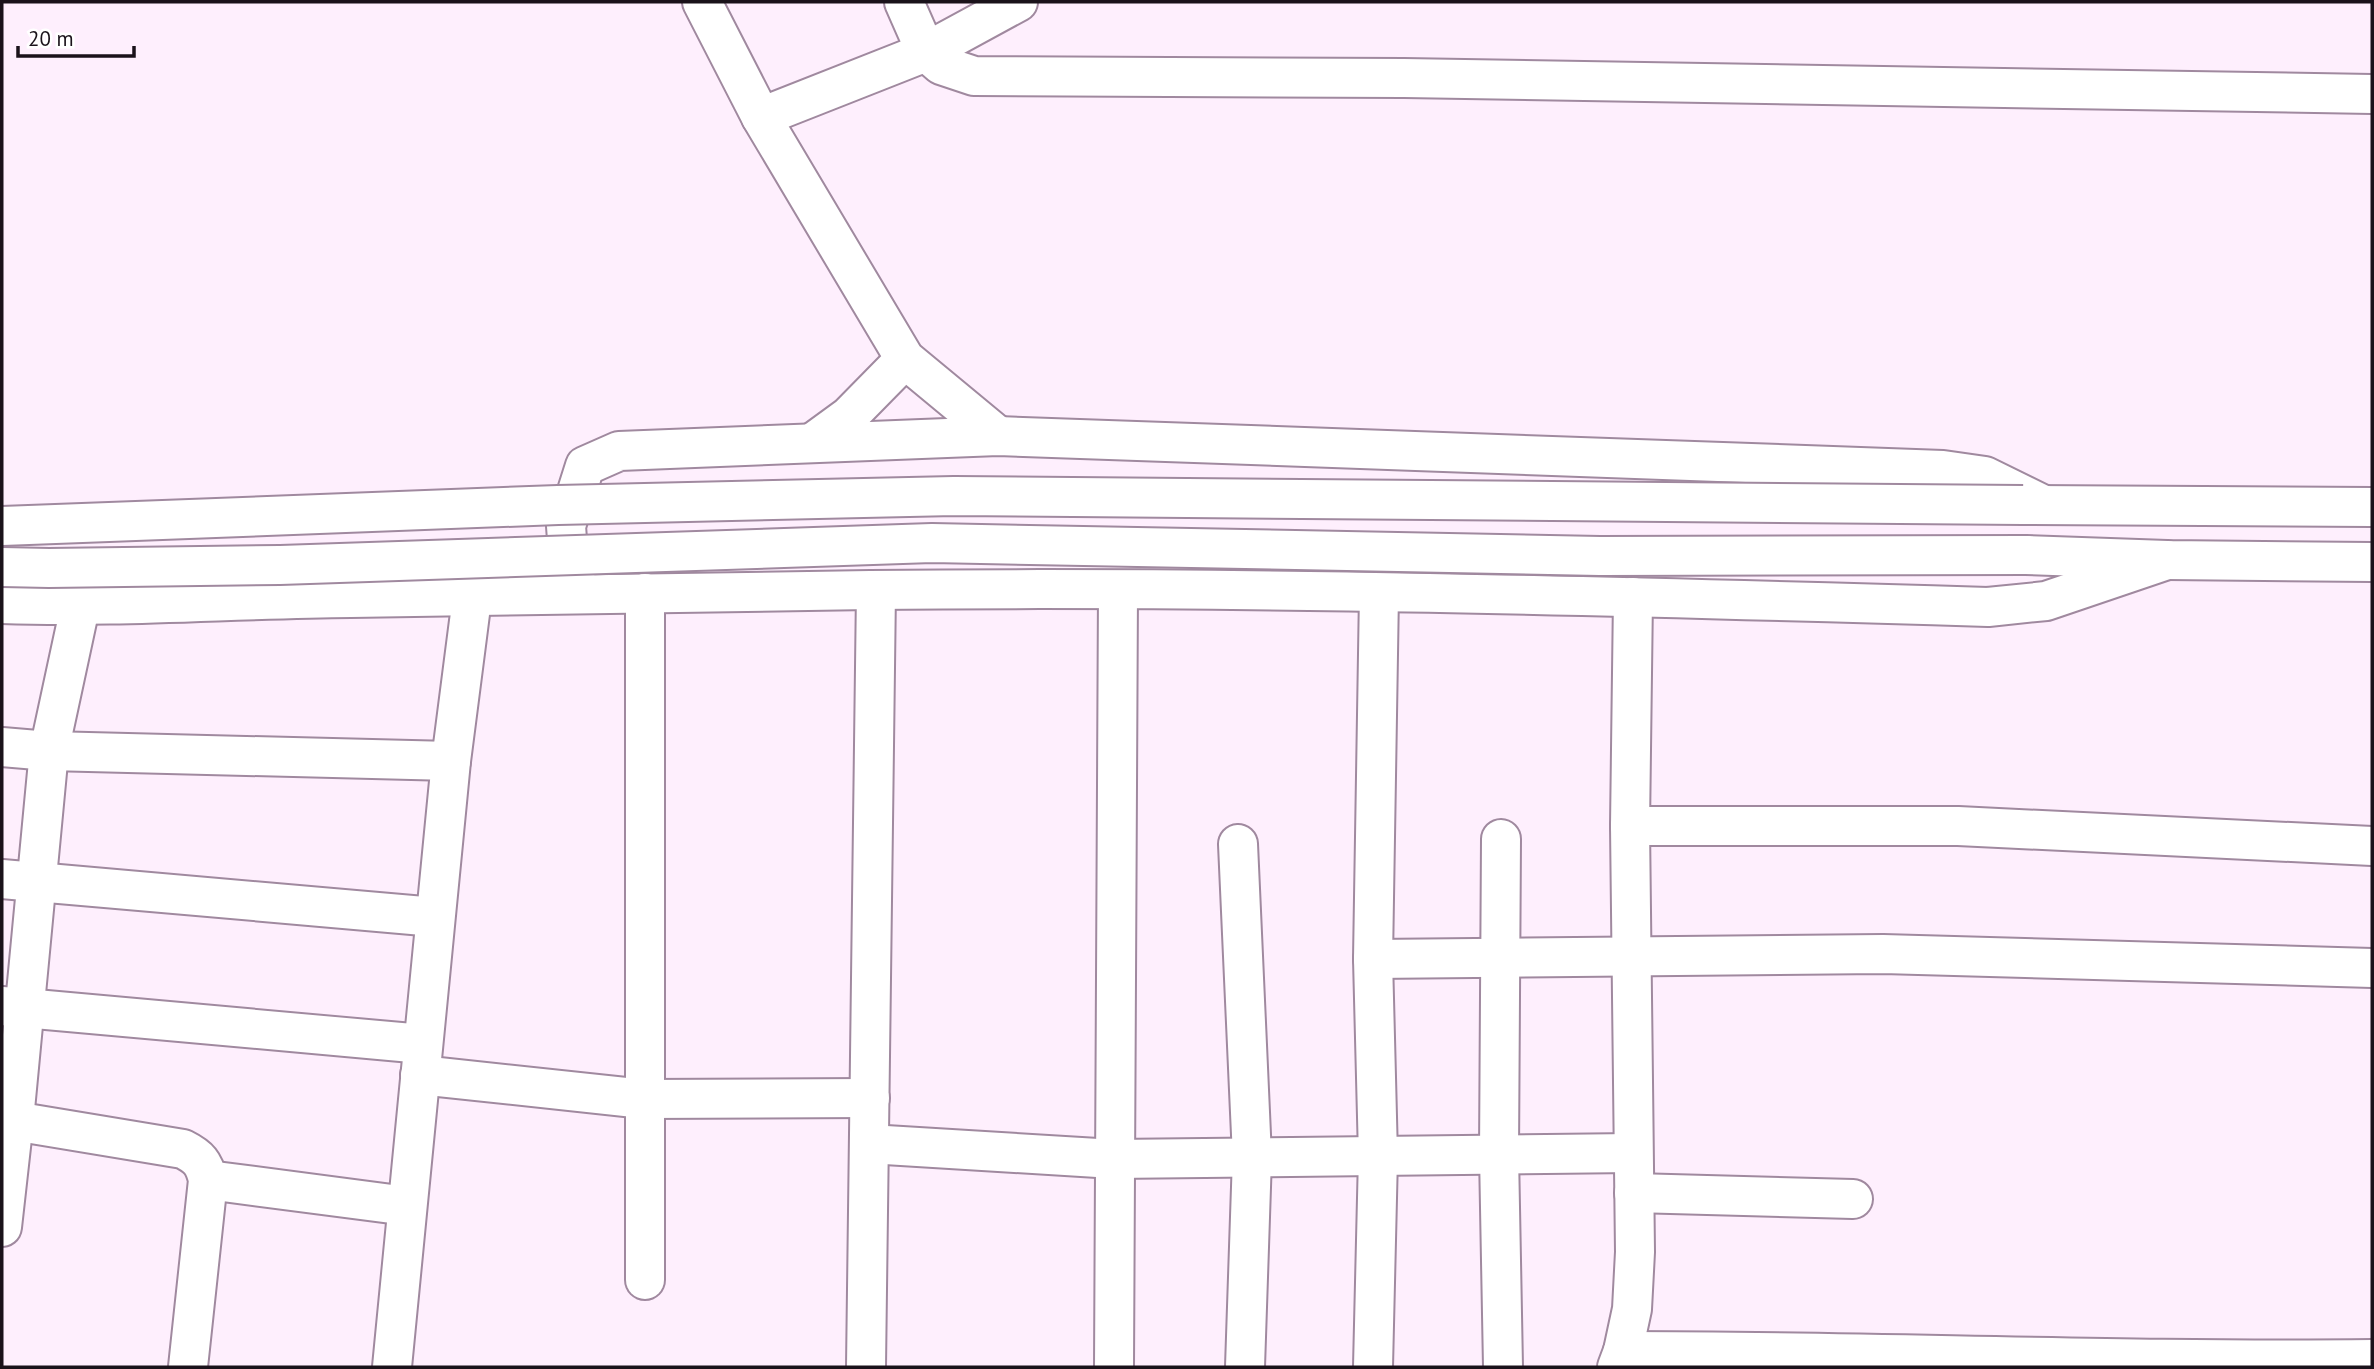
<svg xmlns="http://www.w3.org/2000/svg" width="2374" height="1369" font-family="'PT Sans',sans-serif">
<style>
.lines{fill:none;stroke-linecap:round;stroke-linejoin:round}
.minor-casing{stroke:#a0899f;stroke-width:42}
.major-casing{stroke:#a0899f;stroke-width:42}
.minor{stroke:#fff;stroke-width:38}
.major{stroke:#fff;stroke-width:38}
.major-bridge-casing{stroke:#a0899f;stroke-width:42;stroke-linecap:butt}
.major-bridge{stroke:#fff;stroke-width:38}
</style>
<rect width="100%" height="100%" fill="#feeffd"/>
<g class="lines">
<g class="minor-casing">
<g id="minor">
<polyline points="702,2 761,117 905,359 998,436"/>
<polyline points="904,2 926,52 941,65 974,76 1404,78 2372,94"/>
<polyline points="761,117 926,52 1018,2"/>
<polyline points="812,443 849,416 905,359"/>
<polyline points="578,585 570,580 566,526 585,466 619,451 998,436 1943,470 1985,476 2044,505"/>
<polyline points="645,593 645,1280"/>
<path d="M2,604C118,608 234,599 351,598C524,595 697,592 870,590C1242,586 1615,596 1988,607L2046,601L2167,560"/>
<polyline points="2,747 49,751 451,761"/>
<polyline points="1630,826 1958,826 2372,846"/>
<polyline points="1501,839 1499,1154 1503,1367"/>
<polyline points="1238,844 1252,1157 1245,1367"/>
<polyline points="2,879 435,917"/>
<polyline points="1373,959 1883,954 2372,968"/>
<polyline points="2,1006 423,1044"/>
<polyline points="420,1075 644,1099 870,1098"/>
<path d="M2,1119L183,1149C199,1157 204,1163 208,1180L188,1367"/>
<polyline points="869,1144 1114,1159 1633,1153"/>
<polyline points="208,1180 407,1206"/>
<polyline points="1634,1193 1853,1199"/>
<polyline points="2,1227 14,1120 49,751 80,607"/>
<polyline points="1623,1351 1632,1309 1635,1252 1630,826 1633,597"/>
<polyline points="392,1367 451,761 472,598"/>
<polyline points="866,1367 876,590"/>
<polyline points="1114,1367 1118,591"/>
<polyline points="1373,1367 1378,1156 1373,959 1379,593"/>
<path d="M1617,1367L1623,1351C1873,1351 2123,1362 2372,1359"/>
</g>
</g>
<g class="major-casing">
<g id="major">
<polyline points="2023,505 2372,507"/>
<polyline points="2026,555 2167,560 2372,562"/>
</g>
</g>
<use href="#minor" class="minor"/>
<use href="#major" class="major"/>
<g class="major-bridge-casing">
<g id="major-bridge">
<polyline points="2,526 558,505 954,496 2023,505"/>
<polyline points="2,567 49,568 280,565 932,543 1600,556 2026,555"/>
</g>
</g>
<use href="#major-bridge" class="major-bridge"/>
</g>
<rect width="2374" height="1369" fill="none" stroke="#1a121a" stroke-width="7"/>
<path d="M18 46v10h116v-10" fill="none" stroke="#1a121a" stroke-width="3.5"/>
<text x="28" y="46" font-size="21" fill="#1a121a" stroke="#ffffff" stroke-width="5" paint-order="stroke">20 m</text>
</svg>
